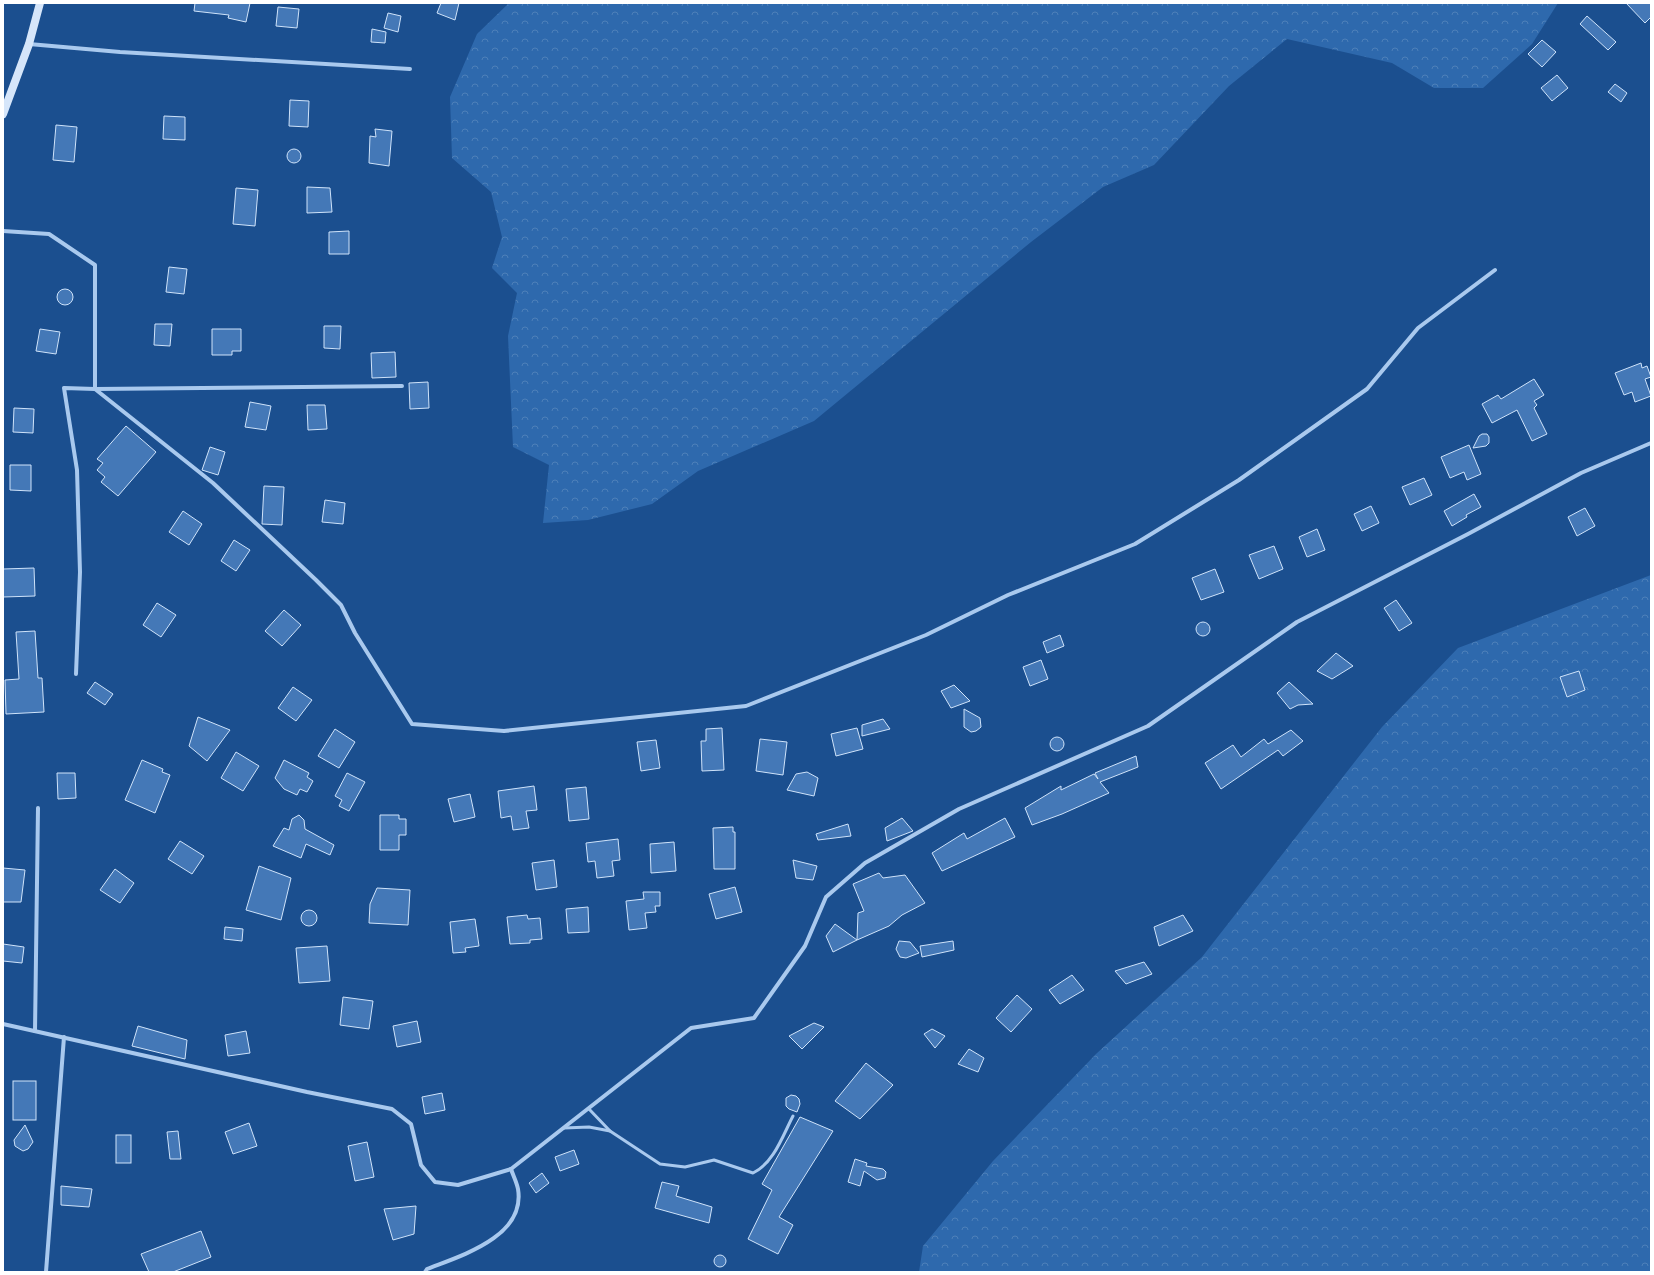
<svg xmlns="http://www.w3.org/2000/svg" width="1654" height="1275" font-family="'Titillium Web',sans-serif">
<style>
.forest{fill:url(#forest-crowns)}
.building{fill:#4478b7;stroke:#cfe3fa}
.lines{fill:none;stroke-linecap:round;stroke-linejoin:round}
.service{stroke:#a9c9ee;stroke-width:3}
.minor{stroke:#a9c9ee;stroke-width:4}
.secondary{stroke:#d6e6fa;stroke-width:8}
</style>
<defs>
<pattern id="forest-crowns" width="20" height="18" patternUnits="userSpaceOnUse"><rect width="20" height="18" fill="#2e69ad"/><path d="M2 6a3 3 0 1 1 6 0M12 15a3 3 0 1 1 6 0" fill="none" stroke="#4d80b9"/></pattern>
</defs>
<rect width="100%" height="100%" fill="#1b4f8f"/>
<g class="forest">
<polygon points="509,3 1558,3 1532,44 1483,88 1434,88 1392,63 1287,39 1229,86 1154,165 1103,187 1031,242 814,421 698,471 652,504 588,520 543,523 549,465 513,447 508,336 517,293 492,268 502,237 491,192 452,158 450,97 477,34"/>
<polygon points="1651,575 1651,1272 919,1272 923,1246 993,1161 1096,1054 1202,957 1382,727 1458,648"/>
</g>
<g class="building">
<polygon points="195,3 250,3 246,22 228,18 229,15 194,11"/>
<polygon points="441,3 459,3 455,20 437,13"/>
<polygon points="1626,3 1651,3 1651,17 1645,23"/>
<polygon points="278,7 299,9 297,28 276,26"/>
<polygon points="388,13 401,16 398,32 384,28"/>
<polygon points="1587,16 1616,42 1608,50 1580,24"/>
<polygon points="372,29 386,32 385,43 371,42"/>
<polygon points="1542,40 1556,52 1542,67 1528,54"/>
<polygon points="1557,75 1568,88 1552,101 1541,88"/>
<polygon points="1615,84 1627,93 1621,102 1608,92"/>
<polygon points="290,100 309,101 308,127 289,126"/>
<polygon points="164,116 185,117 185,140 163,139"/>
<polygon points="56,125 77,127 74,162 53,160"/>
<polygon points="375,129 392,131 389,166 369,163 370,136 376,137"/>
<circle cx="294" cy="156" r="7"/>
<polygon points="307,187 330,188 332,212 307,213"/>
<polygon points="236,188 258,190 255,226 233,224"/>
<polygon points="349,231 349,254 329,254 329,232"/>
<polygon points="169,267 187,269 184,294 166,292"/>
<circle cx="65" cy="297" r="8"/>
<polygon points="155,324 172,324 170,346 154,345"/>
<polygon points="324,326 341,326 340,349 324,348"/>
<polygon points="40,329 60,332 56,354 36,351"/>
<polygon points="212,329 241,329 241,351 232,351 232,355 212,355"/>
<polygon points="395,352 396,377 372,378 371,353"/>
<polygon points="1641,363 1642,368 1647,366 1651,377 1645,379 1651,396 1635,402 1632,392 1624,395 1615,373"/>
<polygon points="1534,379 1544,395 1534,401 1537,405 1534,408 1547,434 1532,441 1517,410 1492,423 1482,404 1498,395 1501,399"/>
<polygon points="428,382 429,408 410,409 409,383"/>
<polygon points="250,402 271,406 266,430 245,427"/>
<polygon points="307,405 325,405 327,429 308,430"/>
<polygon points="14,408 34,409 33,433 13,432"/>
<polygon points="126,426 156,452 118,496 101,482 105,477 97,470 103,463 97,459"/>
<polygon points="1482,434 1487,434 1489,437 1489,443 1486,446 1473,448 1479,436"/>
<polygon points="1469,445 1481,474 1467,480 1464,472 1450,478 1441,457"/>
<polygon points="210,447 225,452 218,475 202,470"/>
<polygon points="10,465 31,465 31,491 10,490"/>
<polygon points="1424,478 1432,495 1410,505 1402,487"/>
<polygon points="264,486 284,487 282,525 262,524"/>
<polygon points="1474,494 1481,507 1466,515 1467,517 1452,526 1444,511"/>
<polygon points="325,500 345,503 343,524 322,522"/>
<polygon points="1371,506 1379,523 1362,531 1354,514"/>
<polygon points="1585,508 1595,526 1577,536 1568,517"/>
<polygon points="183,511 202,524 189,545 169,532"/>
<polygon points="1317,529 1325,550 1307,557 1299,537"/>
<polygon points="234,540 250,550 236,571 221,561"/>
<polygon points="1274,546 1283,569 1259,579 1249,555"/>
<polygon points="34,568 35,596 3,597 3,569"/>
<polygon points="1215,569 1224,592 1201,600 1192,578"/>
<polygon points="1396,600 1412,623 1399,631 1384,608"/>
<polygon points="157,603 176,615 161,637 143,625"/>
<polygon points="284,610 301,625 282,646 265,631"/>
<circle cx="1203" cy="629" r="7"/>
<polygon points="35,631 38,678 42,678 44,712 6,714 5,680 19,679 16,632"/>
<polygon points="1060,635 1064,646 1047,653 1043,642"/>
<polygon points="1336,653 1353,666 1332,679 1317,671"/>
<polygon points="1041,660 1048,679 1030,686 1023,667"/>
<polygon points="1579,671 1585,690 1567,697 1560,677"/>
<polygon points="95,682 113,694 105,705 87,693"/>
<polygon points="1289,682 1313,704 1298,705 1290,709 1277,693"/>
<polygon points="954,685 970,701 951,708 941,691"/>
<polygon points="293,687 312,700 296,721 278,708"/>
<polygon points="964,709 980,718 981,727 976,731 971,732 964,727"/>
<polygon points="198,717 230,730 207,761 189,746"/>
<polygon points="883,719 890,729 862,736 862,725"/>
<polygon points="722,728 724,770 702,771 701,741 706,741 706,729"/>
<polygon points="857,728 863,749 836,756 831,734"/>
<polygon points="335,729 355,742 339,768 318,756"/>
<polygon points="1291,730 1303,741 1283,756 1278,750 1221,789 1205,763 1233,745 1241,757 1264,739 1268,744"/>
<circle cx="1057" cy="744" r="7"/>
<polygon points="760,739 787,742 783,775 756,771"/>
<polygon points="656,740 660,768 641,771 637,742"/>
<polygon points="236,752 259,766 243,791 221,778"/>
<polygon points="1136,756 1138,767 1100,782 1109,793 1062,814 1032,825 1025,808 1061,786 1061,790 1094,774 1098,779 1095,773"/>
<polygon points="142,760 163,769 162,772 170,775 155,813 125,800"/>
<polygon points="284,760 309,773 307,777 313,781 307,792 300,789 297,795 284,789 275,778"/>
<polygon points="807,772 818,778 814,796 787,790 796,774"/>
<polygon points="57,773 75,773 76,798 58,799"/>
<polygon points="347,773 365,782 349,811 339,806 342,800 335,796"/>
<polygon points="534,786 537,810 526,811 529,828 513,830 511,816 501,818 498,791"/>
<polygon points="586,787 589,819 569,821 566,789"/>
<polygon points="470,794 475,817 454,822 448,799"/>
<polygon points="299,815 304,820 305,829 334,845 330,855 306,844 301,858 273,846 284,828 289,830 292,819"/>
<polygon points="380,815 399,815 399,819 406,819 406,835 399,835 399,850 380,850"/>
<polygon points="902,818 913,831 887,841 885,828"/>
<polygon points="1005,818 1015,837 942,871 932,853 964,833 967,839"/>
<polygon points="848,824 851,836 818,840 816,834"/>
<polygon points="733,827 733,832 735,832 735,869 714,869 713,828"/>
<polygon points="618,839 620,860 612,861 614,876 597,878 595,861 588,862 586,843"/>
<polygon points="180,841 204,856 192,874 168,859"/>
<polygon points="674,842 676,871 651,873 650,844"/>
<polygon points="554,860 557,887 536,890 532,863"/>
<polygon points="793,860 817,866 813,880 796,878"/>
<polygon points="259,866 291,878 281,920 246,910"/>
<polygon points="3,868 25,870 21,902 3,902"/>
<polygon points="115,869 134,883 120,903 100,890"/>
<polygon points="879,873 883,878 905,875 925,903 902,915 889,926 857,940 858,913 864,911 853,884"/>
<polygon points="735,887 742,912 716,919 709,894"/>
<polygon points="377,888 410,890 408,925 369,923 370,904"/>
<polygon points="643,892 660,892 660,906 655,906 656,912 645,913 647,928 629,930 626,901 644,899"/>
<polygon points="588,907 589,932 568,933 566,909"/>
<circle cx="309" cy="918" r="8"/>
<polygon points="527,915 528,919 540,918 542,939 530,940 530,943 510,944 507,917"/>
<polygon points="1183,915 1193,931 1159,946 1154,927"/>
<polygon points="475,919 479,946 465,948 466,952 453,953 450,922"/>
<polygon points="835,924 857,940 833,952 826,936"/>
<polygon points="225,927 243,929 242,941 224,939"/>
<polygon points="899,941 910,942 919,953 906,958 900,957 896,949"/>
<polygon points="953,941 954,950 922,957 920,946"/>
<polygon points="3,944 24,947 22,963 3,961"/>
<polygon points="327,946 330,981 299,983 296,948"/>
<polygon points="1144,962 1152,974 1126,984 1115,971"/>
<polygon points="1072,975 1084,990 1060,1004 1049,990"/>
<polygon points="1017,995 1032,1009 1011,1032 996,1018"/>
<polygon points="343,997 373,1001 369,1029 340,1025"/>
<polygon points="417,1021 421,1042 397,1047 393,1026"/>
<polygon points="814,1023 824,1027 802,1049 789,1036"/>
<polygon points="138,1026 187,1040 185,1059 132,1046"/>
<polygon points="932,1029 945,1036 935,1048 924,1034"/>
<polygon points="246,1031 250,1053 228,1056 225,1035"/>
<polygon points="969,1049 984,1058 978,1072 958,1064"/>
<polygon points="866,1063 893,1085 860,1119 835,1101"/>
<rect x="13" y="1081" width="23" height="39"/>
<polygon points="442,1093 445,1110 425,1114 422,1097"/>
<polygon points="791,1095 796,1096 799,1099 800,1104 797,1112 789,1109 786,1106 786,1098"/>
<polygon points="800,1117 833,1131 779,1217 793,1225 778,1254 748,1239 772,1190 762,1184"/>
<polygon points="249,1123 257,1146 233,1154 225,1132"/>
<polygon points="25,1125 33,1142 28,1149 23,1151 15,1146 14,1140"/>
<polygon points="178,1131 181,1159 170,1159 167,1132"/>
<rect x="116" y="1135" width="15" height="28"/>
<polygon points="367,1142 374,1177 355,1181 348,1146"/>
<polygon points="574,1150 579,1164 560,1171 555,1157"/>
<polygon points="855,1159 867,1163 866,1166 883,1169 886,1172 885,1178 877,1180 864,1171 860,1186 848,1182"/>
<polygon points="542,1173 549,1183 536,1193 529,1183"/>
<polygon points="662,1182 679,1186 676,1196 712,1207 709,1223 655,1208"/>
<polygon points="61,1186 92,1189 89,1207 61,1205"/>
<polygon points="416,1206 414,1234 393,1240 384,1209"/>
<polygon points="201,1231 211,1257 173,1272 149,1272 141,1254"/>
<circle cx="720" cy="1261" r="6"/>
</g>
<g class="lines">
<g class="service">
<path d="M589,1109L610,1131L660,1164L685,1167L714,1160L753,1173C774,1163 783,1135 793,1116"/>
<polyline points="564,1128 589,1127 610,1131"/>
</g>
<g class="minor">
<polyline points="29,44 120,52 410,69"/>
<polyline points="3,231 49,234 95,265 95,389 402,386"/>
<polyline points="76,674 80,572 77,470 64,388 95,389 213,483 316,580 341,605 355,633 412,724 504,731 746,706 926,635 1008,595 1135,544 1239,480 1367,389 1418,328 1495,270"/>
<polyline points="3,1024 307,1092 392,1109 411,1124 421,1165 435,1182 458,1185 511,1169 691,1028 754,1018 805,946 826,897 865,863 959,809 1148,726 1297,622 1468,534 1581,473 1651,443"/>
<polyline points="35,1031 38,808"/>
<polyline points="46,1272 64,1037"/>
<path d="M425,1272L427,1269C460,1256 526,1237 518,1189C517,1183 513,1175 511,1169"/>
</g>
<polyline class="secondary" points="3,114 29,44 40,3"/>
</g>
<rect width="1654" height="1275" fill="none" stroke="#ffffff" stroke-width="8"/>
</svg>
